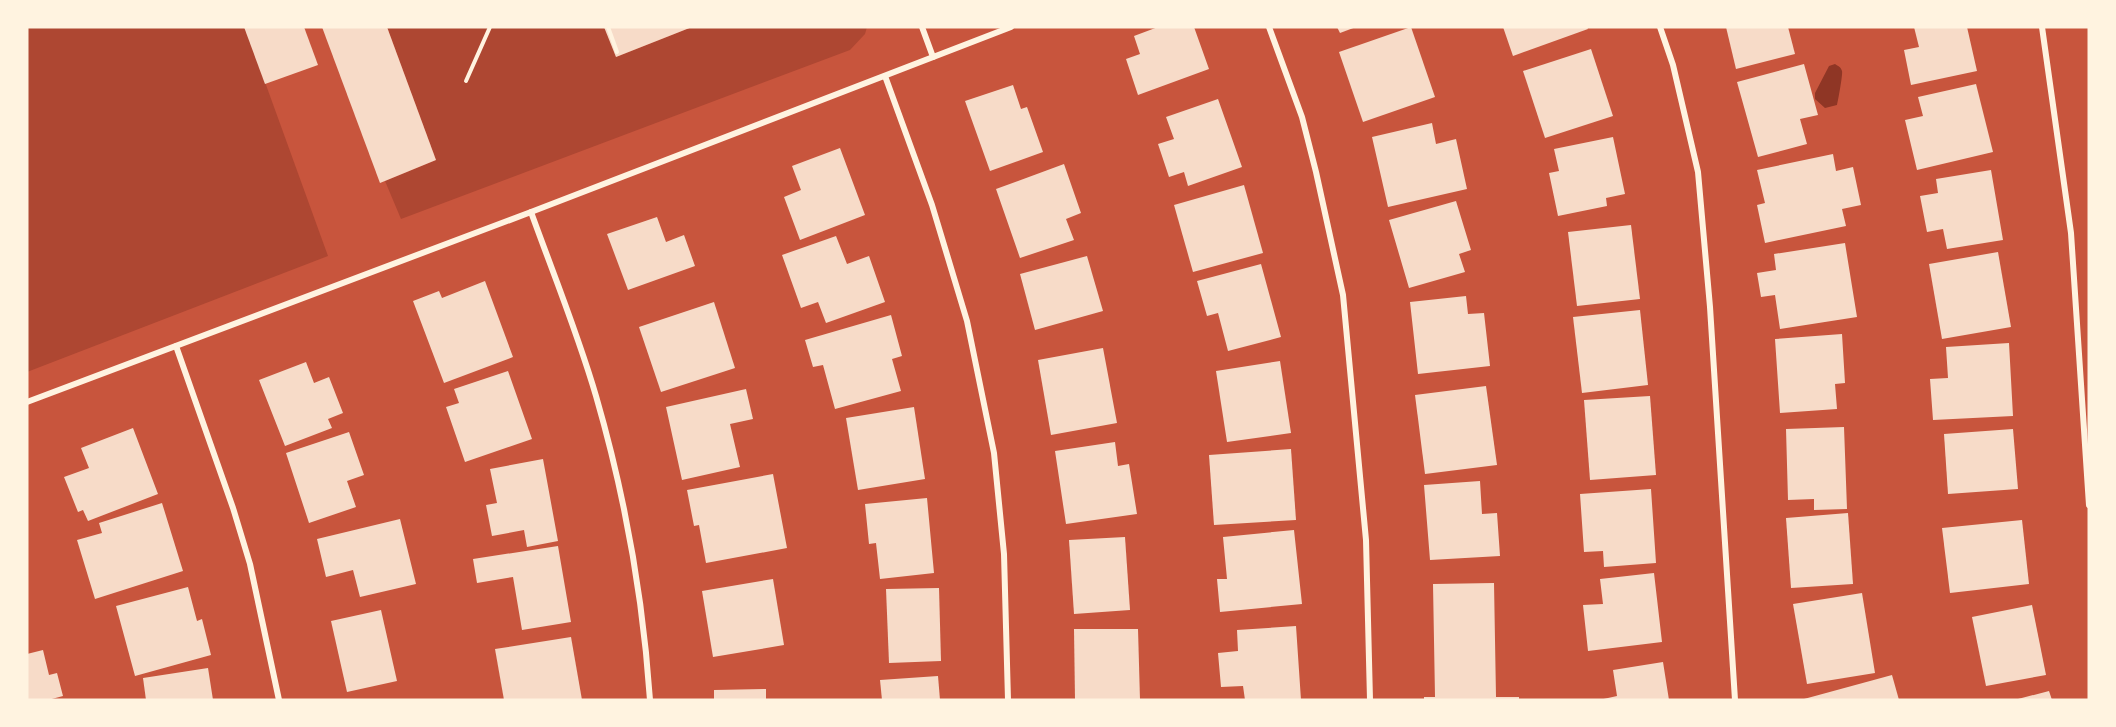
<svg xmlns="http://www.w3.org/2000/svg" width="2116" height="727" font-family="'Public Sans',sans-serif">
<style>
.green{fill:#ae4732}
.water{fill:#8f3625}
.building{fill:#f7dbc8}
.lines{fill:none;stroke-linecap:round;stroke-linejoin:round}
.path{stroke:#fff3e0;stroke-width:4}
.minor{stroke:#fff3e0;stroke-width:6}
</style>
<rect width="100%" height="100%" fill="#c8553d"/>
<g class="green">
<polygon points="27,27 245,27 328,256 27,372"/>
<polygon points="387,27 605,27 616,57 692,27 867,27 865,34 850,50 401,219 385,181 436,160"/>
</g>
<path class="water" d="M1835,64C1838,66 1841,67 1842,71C1843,74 1838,101 1837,105L1825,108L1815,99V93L1829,66Z"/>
<g class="building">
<polygon points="244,27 304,27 318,65 265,84"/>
<polygon points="322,27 387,27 436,160 380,183"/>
<polygon points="604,27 692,27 616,57"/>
<polygon points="1158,27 1194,27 1209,69 1138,95 1126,59 1140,54 1134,36"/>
<polygon points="1337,27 1356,27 1340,33"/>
<polygon points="1411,27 1435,97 1363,122 1339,52"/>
<polygon points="1503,27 1587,27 1588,29 1513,56"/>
<polygon points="1726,27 1788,27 1795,54 1736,69"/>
<polygon points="1914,27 1967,27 1977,71 1911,85 1904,50 1919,47"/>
<polygon points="1591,49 1613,116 1545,138 1523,71"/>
<polygon points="1804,64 1818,115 1800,119 1807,144 1758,157 1737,82"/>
<polygon points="1976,84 1993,152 1917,170 1905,120 1923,116 1918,97"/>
<polygon points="1013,85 1021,109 1027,107 1043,152 990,171 965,101"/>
<polygon points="1218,99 1242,167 1188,186 1184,172 1169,177 1158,144 1174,139 1166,117"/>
<polygon points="1432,123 1436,144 1456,139 1467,189 1388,207 1372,137"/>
<polygon points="1613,137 1625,194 1606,198 1607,206 1558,216 1549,173 1559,171 1554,149"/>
<polygon points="840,148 865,215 800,240 784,197 801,190 792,166"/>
<polygon points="1833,154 1836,171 1853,167 1861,205 1842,209 1846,226 1765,243 1757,205 1765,203 1757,170"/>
<polygon points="1064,164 1081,213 1066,219 1074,240 1020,258 996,189"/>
<polygon points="1991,170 2003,240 1947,249 1943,229 1927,232 1920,196 1938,193 1936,179"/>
<polygon points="1244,185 1263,253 1193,272 1174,205"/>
<polygon points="1456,201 1471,250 1459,254 1465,272 1409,288 1389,220"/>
<polygon points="657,217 666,242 684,235 695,266 628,290 607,234"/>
<polygon points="1631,225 1640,299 1577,306 1568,232"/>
<polygon points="836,236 847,264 869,256 885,302 826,323 818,302 801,308 782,255"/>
<polygon points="1845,243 1857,317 1780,329 1775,295 1761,297 1757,273 1776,270 1774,254"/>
<polygon points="1998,252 2011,327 1942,339 1929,264"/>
<polygon points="1087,256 1103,311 1035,330 1020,274"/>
<polygon points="1261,264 1281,337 1228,351 1218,313 1207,316 1197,281"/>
<polygon points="485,281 513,357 444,383 413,301 439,291 442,298"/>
<polygon points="1466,296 1468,314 1484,313 1490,366 1418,374 1410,302"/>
<polygon points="714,302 735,368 661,392 639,327"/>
<polygon points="1640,310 1648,385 1582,393 1573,317"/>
<polygon points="891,315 902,356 892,359 901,391 835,409 823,365 813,367 805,340"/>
<polygon points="1842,334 1845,383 1835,384 1837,409 1780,413 1775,339"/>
<polygon points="2009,343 2013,416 1933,420 1930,379 1948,378 1946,347"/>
<polygon points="1103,348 1117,423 1051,435 1038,360"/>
<polygon points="1280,361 1291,433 1227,442 1216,371"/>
<polygon points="306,362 314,383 329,377 343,413 328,419 332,428 285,446 259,380"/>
<polygon points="508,371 532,439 465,462 446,407 459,403 454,389"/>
<polygon points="1486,386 1497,465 1425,474 1415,395"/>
<polygon points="746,389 753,419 730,424 740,467 682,480 666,407"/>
<polygon points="1650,396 1656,475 1590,480 1584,400"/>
<polygon points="914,407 925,479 858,490 846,418"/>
<polygon points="1844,427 1847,509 1814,510 1814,499 1788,500 1786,429"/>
<polygon points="133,428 158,494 88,521 83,510 78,512 64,477 89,468 81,448"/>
<polygon points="2013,429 2018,489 1948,494 1944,434"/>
<polygon points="349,432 364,475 347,481 356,507 309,523 286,453"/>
<polygon points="1115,442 1118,466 1129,464 1137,514 1066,524 1055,451"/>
<polygon points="1291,449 1296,520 1214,525 1209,455"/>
<polygon points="543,459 558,541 527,547 524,530 492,536 486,505 497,503 490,469"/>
<polygon points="773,474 787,548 706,563 699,525 694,526 687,490"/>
<polygon points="1480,481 1482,514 1497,513 1500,556 1430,560 1424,485"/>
<polygon points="1651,489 1656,563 1604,567 1603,551 1584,552 1580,494"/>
<polygon points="927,498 934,573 880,579 876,543 869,544 865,504"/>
<polygon points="162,503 183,571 95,599 77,540 102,533 99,523"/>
<polygon points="1848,513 1853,584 1791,588 1786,518"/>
<polygon points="400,519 416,584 360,597 353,570 326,577 317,539"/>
<polygon points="2022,520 2029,584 1950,593 1942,528"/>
<polygon points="1294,530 1302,604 1220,612 1217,579 1227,579 1223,537"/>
<polygon points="1125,537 1130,610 1074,614 1069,540"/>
<polygon points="558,546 571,622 522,630 513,577 477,583 473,559"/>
<polygon points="1654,573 1662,642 1588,651 1583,605 1603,604 1600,579"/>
<polygon points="773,579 784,645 713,657 702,591"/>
<polygon points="1494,583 1496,697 1519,697 1519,700 1424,700 1424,697 1435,697 1433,584"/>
<polygon points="188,587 197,621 202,619 211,655 135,676 116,606"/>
<polygon points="939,588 941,661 889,663 886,589"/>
<polygon points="1862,593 1875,673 1807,684 1793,604"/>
<polygon points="2032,605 2046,675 1986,686 1972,617"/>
<polygon points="381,610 397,681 347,692 331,621"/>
<polygon points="1296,626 1301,700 1245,700 1243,686 1221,687 1218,653 1238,651 1237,630"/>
<polygon points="1074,629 1138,629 1140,700 1075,700"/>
<polygon points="571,637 582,700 504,700 495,649"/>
<polygon points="43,650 49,675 57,673 63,696 48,700 27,700 27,654"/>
<polygon points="1663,662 1669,700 1599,700 1617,696 1613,670"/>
<polygon points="208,668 213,700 146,700 143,678"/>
<polygon points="1892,675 1899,700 1804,700 1804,699"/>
<polygon points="938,676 940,700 882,700 880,680"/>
<polygon points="766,689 766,700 714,700 714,690"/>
<polygon points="2049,691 2052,700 2018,700 2018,699"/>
</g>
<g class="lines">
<g class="path">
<polyline points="608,27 617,52"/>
<polyline points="466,81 490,27"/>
</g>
<g class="minor">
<polyline points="922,27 933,57"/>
<polyline points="1269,27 1302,117 1316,172 1343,295 1366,540 1370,700"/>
<polyline points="1660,27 1673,65 1698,172 1710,307 1735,700"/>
<polyline points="2042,27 2071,233 2089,505"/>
<polyline points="885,76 932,205 967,321 994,453 1004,554 1008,700"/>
<path d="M531,212C553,273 578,334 596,396C625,496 643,597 650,700"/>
<polyline points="176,346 233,508 250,564 279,700"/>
<polyline points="27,402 531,212 1011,27"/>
</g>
</g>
<rect width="2116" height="727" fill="none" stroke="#fff3e0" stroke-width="57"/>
</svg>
